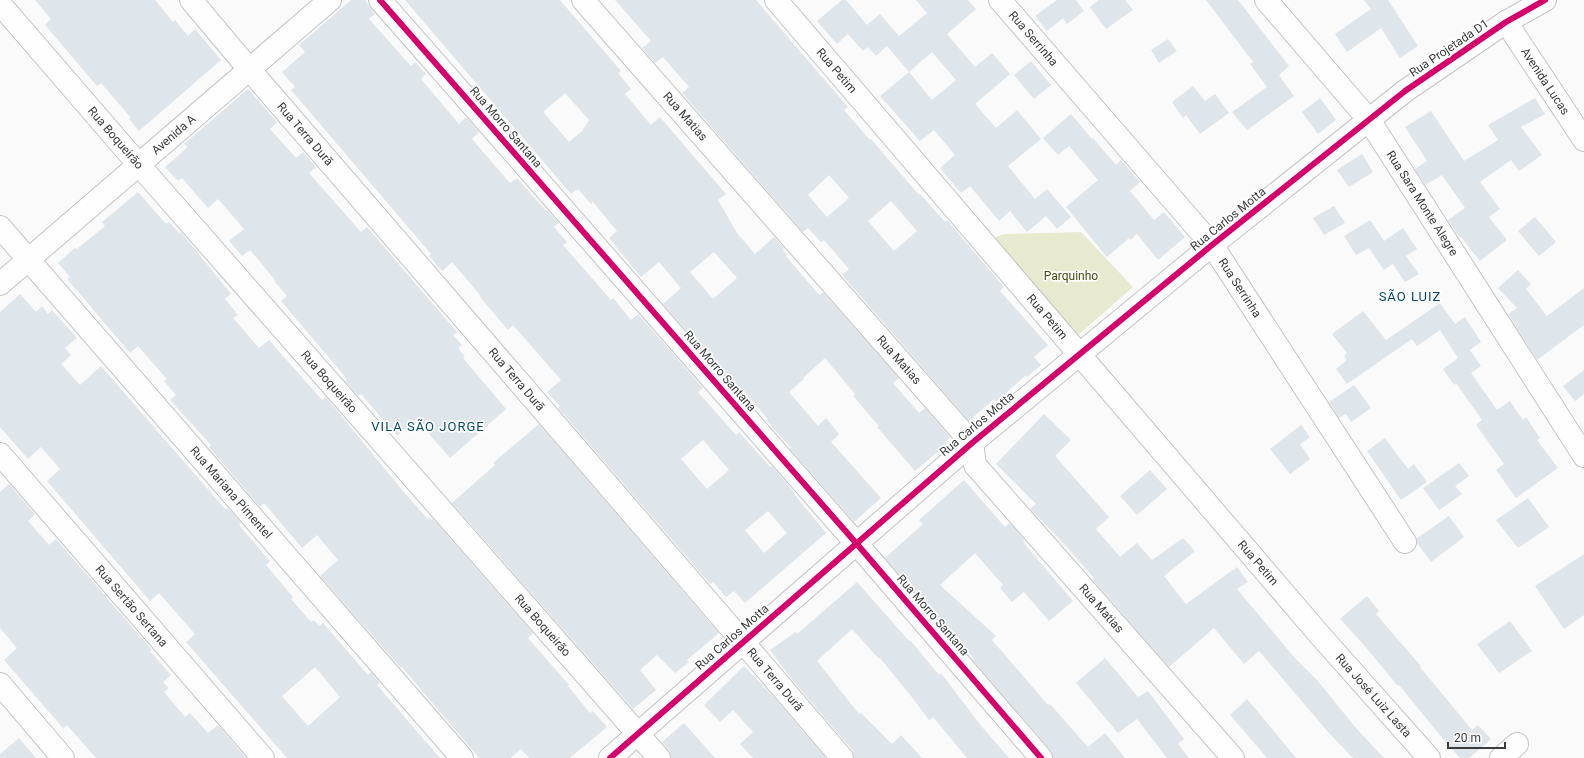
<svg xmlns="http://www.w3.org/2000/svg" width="1584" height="758" font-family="Roboto,sans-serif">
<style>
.green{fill:#e8eacf}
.building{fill:#dee5eb;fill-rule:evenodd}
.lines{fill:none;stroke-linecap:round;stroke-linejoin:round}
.street-casing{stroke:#c4c4c5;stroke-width:24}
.street{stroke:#fefefe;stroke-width:22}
.cycleway-casing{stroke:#fff;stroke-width:8}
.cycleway{stroke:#d6006c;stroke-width:6}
.labels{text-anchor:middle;stroke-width:3.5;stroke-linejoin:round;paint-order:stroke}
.street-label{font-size:12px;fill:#3a3b3b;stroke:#fff}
.park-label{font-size:12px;fill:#474910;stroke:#fff}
.neighbourhood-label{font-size:13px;letter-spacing:1px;fill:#034b69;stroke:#fff}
</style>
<rect width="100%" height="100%" fill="#fafafb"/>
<polygon class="green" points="1081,232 1133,287 1076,337 989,240 1004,234"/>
<g class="building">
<polygon points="35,0 155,0 173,22 175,20 188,36 195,29 221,60 139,131 129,119 131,118 101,83 97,86 45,25 51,19"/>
<path d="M351,0H365L375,14L369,19L411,66L415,62L426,74L421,79L459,124L466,117L479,132L472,139L510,183L517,178L546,211L547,210L559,223L554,227L567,242L563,245L611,300L613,298L631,320L638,314L703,388L698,392L736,435L739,432L770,467L772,466L795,493L794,494L826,533L745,603L734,591L726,597L713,582L710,584L558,408L560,406L547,392L561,380L513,325L508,330L480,297L481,296L452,262L442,271L429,256L431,254L291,90L295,87L282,72L305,52L299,45ZM703,440L729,470L707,489L681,459ZM768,511L787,533L764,553L745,530Z"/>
<path d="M405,0H560L621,71L618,73L631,89L625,94L651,125L660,117L726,194L718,200L737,233L755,254L774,237L784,248L783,250L787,255L786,256L819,295L823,292L899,378L893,383L919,413L925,408L950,437L945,442L947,444L915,471L877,427L879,426L853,396L855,394L825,358L803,378L804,379L789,392L818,426L826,418L839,434L831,442L881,498L854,522L790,449L791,448L766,420L768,419L740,387L737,389L663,304L681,288L659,262L641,277L609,238L617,231L593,202L591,204L578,189L571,194ZM565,93L589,120L582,131L569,142L543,112ZM714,252L737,278L713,299L690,272Z"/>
<path d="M615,0H756L848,107L844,110L870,140L871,139L919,195L920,194L945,222L947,220L1004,287L1000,291L1048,345L1034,357L1041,365L1027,377L1026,375L996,402L994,399L969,421L842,275L849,269L824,240L821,242L808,228L803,232L682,93L689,87L663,57L655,63L642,48L651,41ZM829,175L849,198L827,217L808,195ZM891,201L917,231L894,251L868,221Z"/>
<path d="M842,0H846L867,25L880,14L899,36L927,13L916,0H968L976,9L947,34L975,67L992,53L1010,74L975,104L996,128L1017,110L1041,139L1008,166L1035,199L1047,189L1071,217L1057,229L1046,216L1027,232L1010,211L999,221L970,186L961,193L940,168L955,155L934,130L920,141L880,96L909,72L887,46L876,56L868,47L863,51L848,34L837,44L817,21ZM932,52L956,80L932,100L909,72Z"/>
<polygon points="1057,0 1076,0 1084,11 1067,24 1063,18 1047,31 1035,16"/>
<polygon points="1099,0 1125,0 1133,10 1106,29 1090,7"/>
<polygon points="1206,0 1238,0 1289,66 1279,75 1294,96 1247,130 1232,112 1267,87 1250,64 1253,62"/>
<polygon points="1364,0 1388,0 1418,46 1400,58 1381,28 1347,52 1335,34 1371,9"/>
<polygon points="1168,39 1177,51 1159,63 1151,50"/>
<polygon points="1031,61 1051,85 1034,99 1014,75"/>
<polygon points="1193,86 1205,101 1215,94 1229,113 1200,134 1186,115 1183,118 1172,102"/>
<polygon points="248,89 277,122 270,129 296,158 303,152 316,167 309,173 361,232 367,227 457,332 453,335 462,345 458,348 465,357 463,358 506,409 450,458 416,419 397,436 361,394 358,396 345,381 347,379 281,301 287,296 274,281 275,280 250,250 242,256 229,241 244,229 218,199 208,208 182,178 178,181 165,167 188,147 184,144"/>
<polygon points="1320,98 1336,120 1318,134 1302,112"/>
<polygon points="1535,98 1545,114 1521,127 1542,155 1519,171 1511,160 1480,182 1500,209 1489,217 1507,240 1480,261 1461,237 1460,238 1448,220 1465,208 1442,175 1425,185 1415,169 1427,161 1405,127 1431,111 1464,161 1498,140 1488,125"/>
<polygon points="1071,114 1092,139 1093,138 1116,165 1121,160 1140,182 1130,191 1154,220 1164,212 1185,237 1158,260 1137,234 1130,240 1129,238 1107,257 1066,207 1098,180 1069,146 1058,155 1043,138"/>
<polygon points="1362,154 1373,172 1349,187 1337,170"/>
<polygon points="138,192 166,224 169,222 179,233 181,232 231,294 225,299 238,315 233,318 259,348 269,340 322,400 326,397 402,490 428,519 429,518 431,520 433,519 533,633 528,638 569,685 568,686 590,713 593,711 607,727 570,758 529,758 521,749 510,758 479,758 402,667 401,668 320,576 338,560 317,535 302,548 264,503 260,507 209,447 211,445 170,400 176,395 164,381 167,379 138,346 130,353 67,279 70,277 58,263 75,248 77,249 105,226 102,222"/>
<polygon points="1334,206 1345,223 1324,235 1313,218"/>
<polygon points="1535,217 1556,242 1539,256 1518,231"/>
<polygon points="1370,220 1384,241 1403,228 1417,249 1406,256 1419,274 1405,282 1393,264 1384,270 1369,248 1356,255 1344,236"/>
<polygon points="1518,270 1531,284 1526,289 1547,316 1584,288 1584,325 1537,360 1508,314 1517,308 1498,288"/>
<path d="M20,294L36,312L42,306L48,314L52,310L77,338L65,348L71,355L61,364L80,385L101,366L225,509L228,508L241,523L239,525L270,561L266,565L293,597L291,599L311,622L314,620L319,626L323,623L368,675L371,672L380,683L377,685L440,758H287L186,642L195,634L159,593L150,601L47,481L60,469L41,447L28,459L0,427V312ZM315,667L340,697L308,726L282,696Z"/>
<polygon points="1440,303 1455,324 1465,317 1481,342 1470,350 1481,366 1471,373 1497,410 1510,401 1523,420 1526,417 1540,438 1537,440 1558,468 1516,498 1496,470 1504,464 1476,425 1482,420 1456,383 1454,385 1443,369 1458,358 1440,330 1417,346 1412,339 1347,384 1336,369 1347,360 1344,356 1347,353 1332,334 1363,311 1386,340"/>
<polygon points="1584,370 1584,394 1575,401 1563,386"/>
<polygon points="1354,385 1371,408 1351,422 1346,414 1339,418 1329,402"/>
<polygon points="1044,414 1071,440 1055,456 1109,517 1096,529 1120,557 1137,543 1152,560 1183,538 1195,551 1164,576 1186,604 1237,567 1248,582 1237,589 1294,657 1317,680 1356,728 1384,758 1353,758 1328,732 1259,651 1244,664 1214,628 1169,667 1092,579 1094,578 1058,537 1030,509 1036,504 996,464"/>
<polygon points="539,424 719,633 687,660 689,662 675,673 657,655 640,670 656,690 633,709 452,503 495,465 493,463"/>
<polygon points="1301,425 1310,437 1300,444 1310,459 1290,474 1270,449"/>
<polygon points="1385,438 1408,469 1414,464 1427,482 1401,500 1367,451"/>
<polygon points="1459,463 1469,476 1455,486 1462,494 1439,510 1423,488"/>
<polygon points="1150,470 1167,489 1137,515 1120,496"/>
<polygon points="964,480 1005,527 1009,523 1012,525 1025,541 1023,542 1073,601 1049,621 1024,592 1012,602 1000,588 1003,585 975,553 940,585 996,636 992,640 1048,705 1050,704 1088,747 1105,733 1125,758 1053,758 1050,750 973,660 974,658 961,646 885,558 923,524 919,520"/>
<polygon points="9,484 35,514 28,521 49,545 56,539 152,650 150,651 171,675 163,682 169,688 164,692 185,717 190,713 208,733 218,725 246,758 96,758 67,725 63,728 4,660 17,648 0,628 0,492"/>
<polygon points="1528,498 1549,527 1518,548 1496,520"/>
<polygon points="1449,516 1464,537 1431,562 1417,543 1417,538"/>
<polygon points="1584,554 1584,615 1564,629 1535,586"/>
<polygon points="857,582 909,641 910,640 939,675 941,673 982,727 1009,758 967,758 933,717 929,720 911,696 880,658 879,659 852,629 817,661 859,714 861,713 892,744 901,735 922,758 854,758 852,750 794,682 770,650 796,632 797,634"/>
<polygon points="1367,596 1379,611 1376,614 1387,627 1421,666 1420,667 1472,730 1478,725 1491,739 1469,758 1460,758 1444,740 1399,685 1398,686 1364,645 1340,619"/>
<polygon points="1510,621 1532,651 1499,673 1477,644"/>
<polygon points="1105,658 1138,697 1148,691 1184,739 1178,744 1189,758 1167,758 1137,719 1118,733 1076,683"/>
<polygon points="744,666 772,695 826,758 753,758 740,744 753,732 733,710 720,722 704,705"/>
<polygon points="1247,699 1259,713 1296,758 1267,758 1230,715"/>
<polygon points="684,723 715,758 671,758 669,750 662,742"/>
<polygon points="19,738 36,758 0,758 0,754"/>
</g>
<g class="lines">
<g class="street-casing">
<g id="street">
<path id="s1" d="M191,0L249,69L743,642L842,758"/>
<polyline points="380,0 856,543 1041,758"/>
<path id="s2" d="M583,0L972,443L975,465L1233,758"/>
<path id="s3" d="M776,0L1318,633L1429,758"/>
<path id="s4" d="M1000,0L1212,245L1405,542"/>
<path id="s5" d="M1266,0L1369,120L1584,456"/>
<path id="s6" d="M0,4L139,165L659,758"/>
<path id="s7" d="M1506,22L1584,140"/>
<path id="s8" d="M0,227L462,758"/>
<path id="s9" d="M0,284L330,0"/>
<path id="s10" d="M0,454L263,758"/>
<polyline points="0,684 63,758"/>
<polyline points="610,758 972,443 1212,245 1405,91 1506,22 1545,0"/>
<polyline points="1501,758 1517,744"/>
</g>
</g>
<use href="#street" class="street"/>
<g class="cycleway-casing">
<g id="cycleway">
<polyline points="380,0 856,543 1041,758"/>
<polyline points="610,758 972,443 1212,245 1405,91 1506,22 1545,0"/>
</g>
</g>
<use href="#cycleway" class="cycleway"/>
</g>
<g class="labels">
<g class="street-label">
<text dy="4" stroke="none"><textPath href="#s4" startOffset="51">Rua Serrinha</textPath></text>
<text transform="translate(1449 48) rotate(-34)" y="4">Rua Projetada D1</text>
<text dy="4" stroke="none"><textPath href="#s3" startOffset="93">Rua Petim</textPath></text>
<text dy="4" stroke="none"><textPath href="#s7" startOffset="71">Avenida Lucas</textPath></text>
<text dy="4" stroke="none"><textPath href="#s2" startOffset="155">Rua Matias</textPath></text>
<text transform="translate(506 127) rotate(49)" y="4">Rua Morro Santana</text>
<text dy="4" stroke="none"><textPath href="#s9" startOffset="229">Avenida A</textPath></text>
<text dy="4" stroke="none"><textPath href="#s1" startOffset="176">Rua Terra Durã</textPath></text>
<text dy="4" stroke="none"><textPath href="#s6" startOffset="177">Rua Boqueirão</textPath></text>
<text dy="4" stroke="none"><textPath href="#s5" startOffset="257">Rua Sara Monte Alegre</textPath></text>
<text transform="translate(1228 219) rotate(-39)" y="4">Rua Carlos Motta</text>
<text dy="4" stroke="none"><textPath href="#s4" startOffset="375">Rua Serrinha</textPath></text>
<text dy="4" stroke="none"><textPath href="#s3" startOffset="417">Rua Petim</textPath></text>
<text dy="4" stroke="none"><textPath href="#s2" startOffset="479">Rua Matias</textPath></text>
<text transform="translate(720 371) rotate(49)" y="4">Rua Morro Santana</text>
<text dy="4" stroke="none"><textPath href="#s1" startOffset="500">Rua Terra Durã</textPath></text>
<text dy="4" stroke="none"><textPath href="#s6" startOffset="501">Rua Boqueirão</textPath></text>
<text transform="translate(977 424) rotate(-40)" y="4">Rua Carlos Motta</text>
<text dy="4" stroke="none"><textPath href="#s8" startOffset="352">Rua Mariana Pímentel</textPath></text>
<text dy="4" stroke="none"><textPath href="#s3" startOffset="741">Rua Petim</textPath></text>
<text dy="4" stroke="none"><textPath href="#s10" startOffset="201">Rua Sertão Sertana</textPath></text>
<text dy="4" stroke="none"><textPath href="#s2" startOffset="803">Rua Matias</textPath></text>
<text transform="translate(933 615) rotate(49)" y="4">Rua Morro Santana</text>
<text dy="4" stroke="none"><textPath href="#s6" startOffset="825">Rua Boqueirão</textPath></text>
<text transform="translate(732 637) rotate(-41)" y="4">Rua Carlos Motta</text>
<text dy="4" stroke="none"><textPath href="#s1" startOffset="896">Rua Terra Durã</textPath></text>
<text dy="4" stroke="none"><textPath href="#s3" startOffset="917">Rua José Luiz Lasta</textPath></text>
</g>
<g class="park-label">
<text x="1071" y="280">Parquinho</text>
</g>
<g class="neighbourhood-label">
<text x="1410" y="301">SÃO LUIZ</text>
<text x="428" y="431">VILA SÃO JORGE</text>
</g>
</g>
<path d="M1448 742v6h57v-6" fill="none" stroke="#3a3b3b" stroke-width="2"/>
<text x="1454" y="742" font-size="12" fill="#3a3b3b" stroke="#ffffff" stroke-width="3" paint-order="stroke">20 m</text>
</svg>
